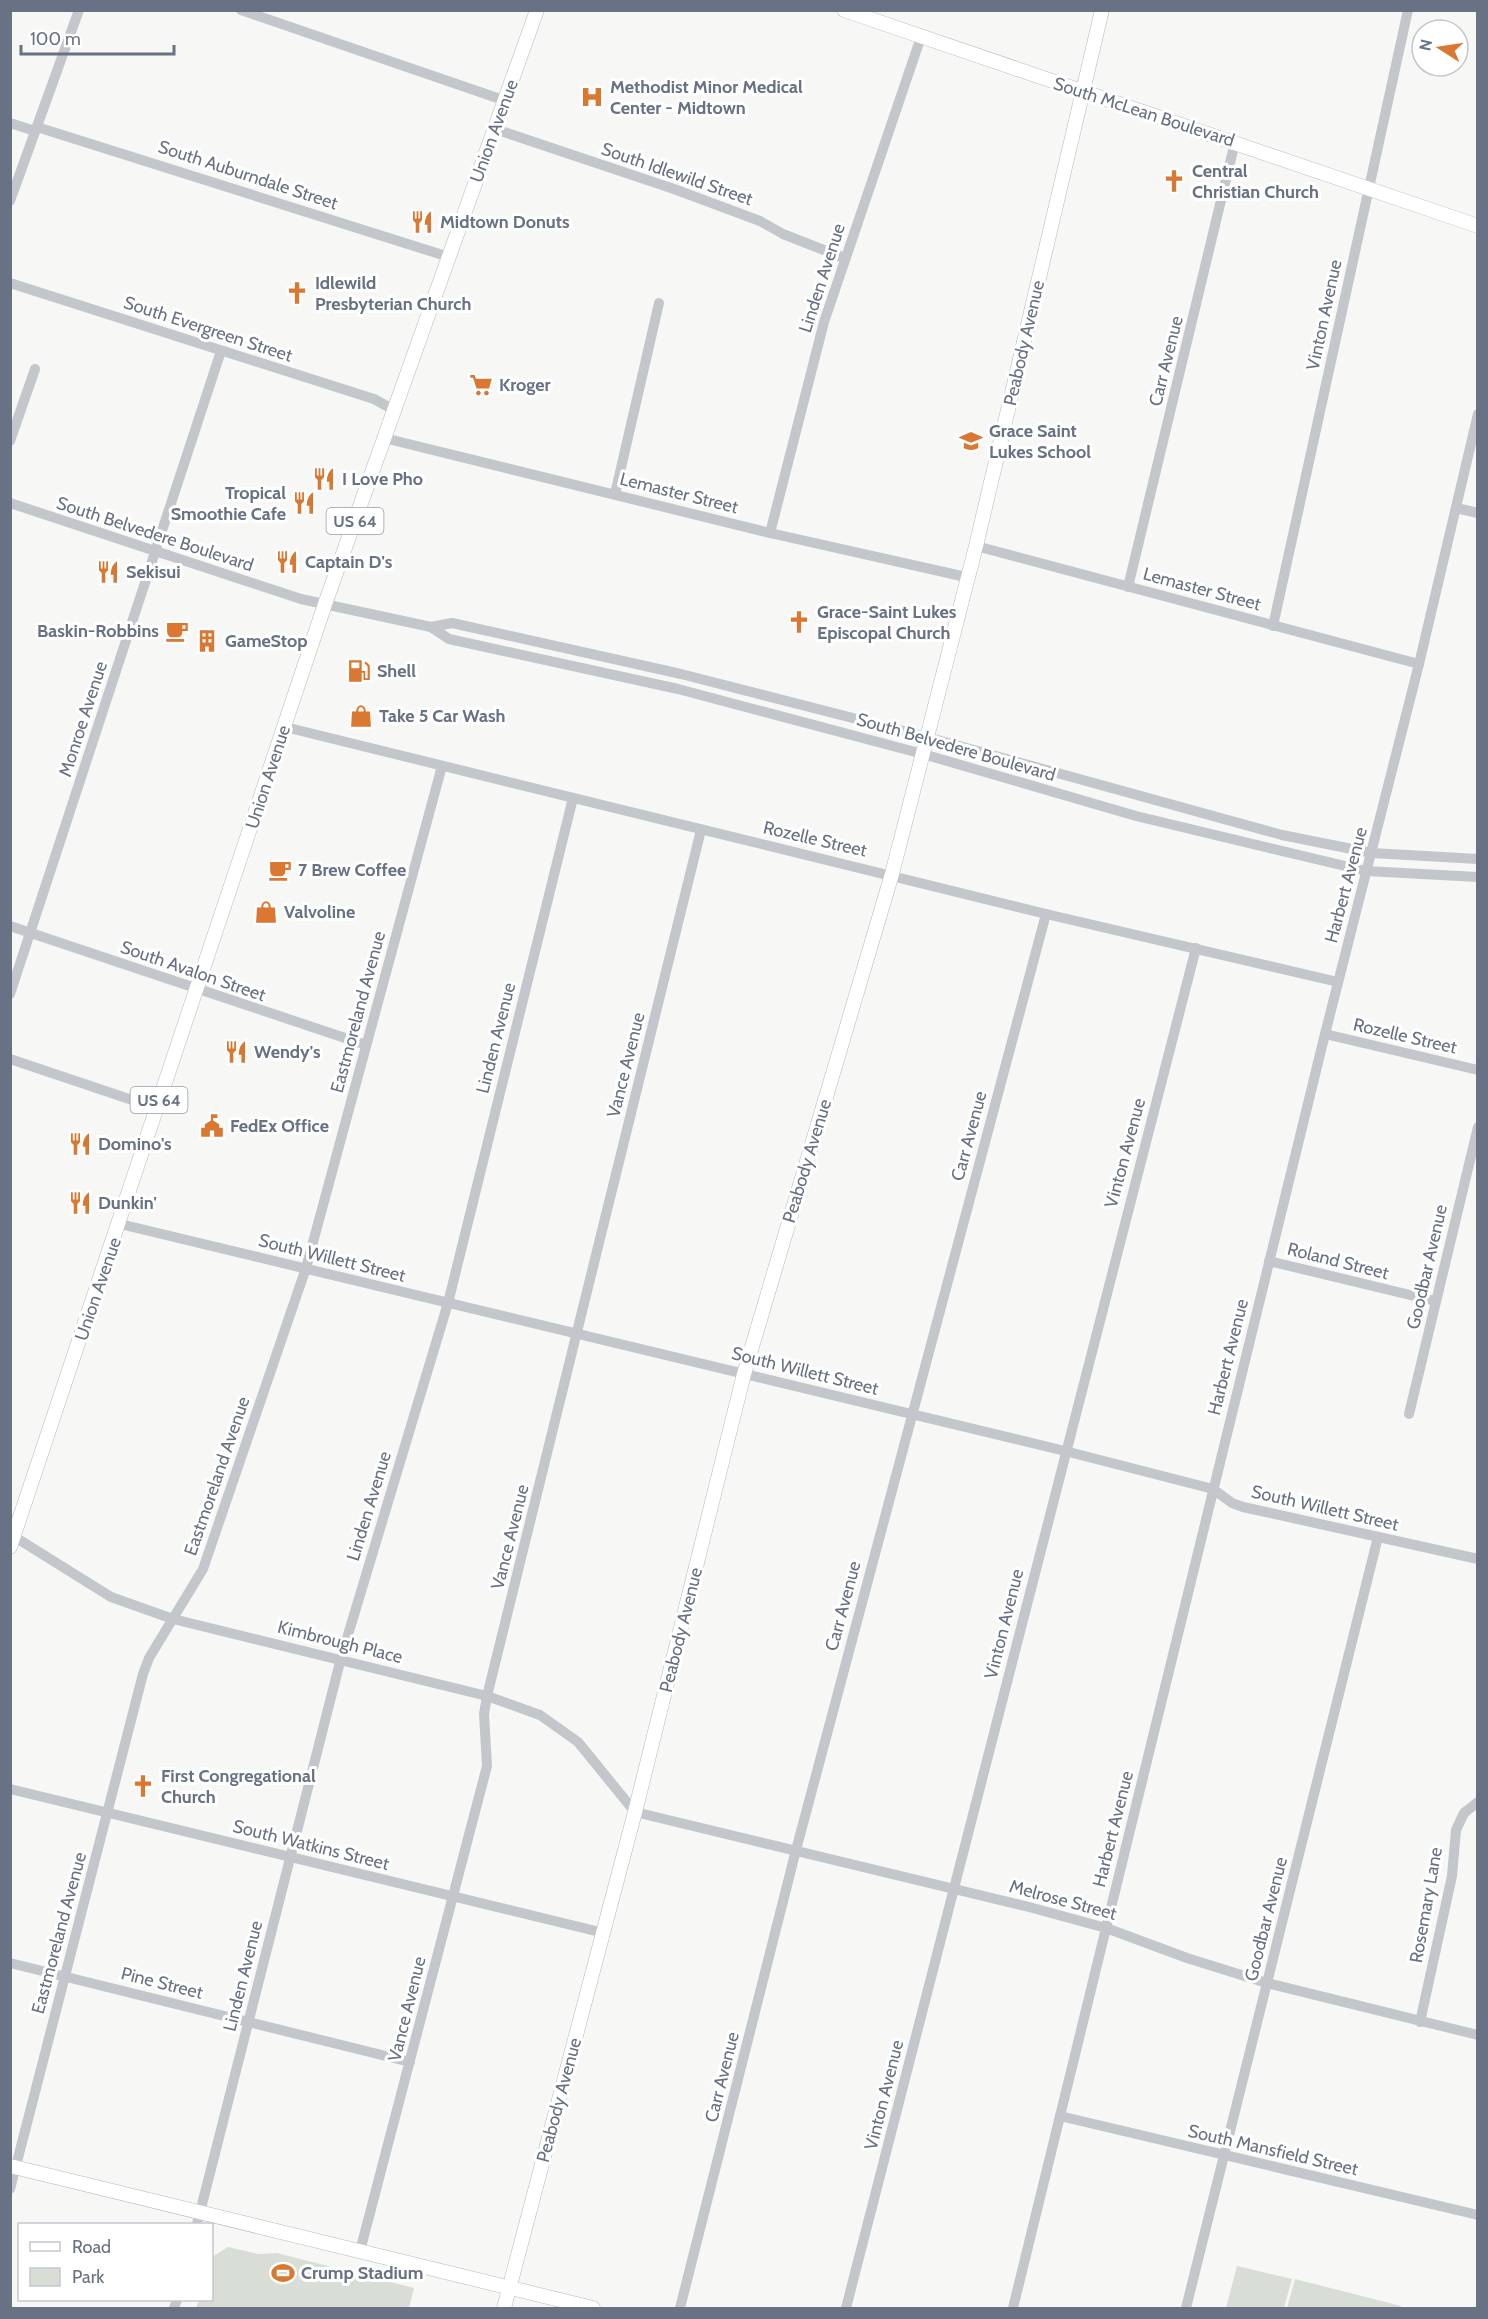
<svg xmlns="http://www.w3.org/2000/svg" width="1488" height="2319" font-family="Cabin,sans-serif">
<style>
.green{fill:#d8ded6}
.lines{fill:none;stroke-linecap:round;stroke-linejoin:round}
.major-casing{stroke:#b6b9be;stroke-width:15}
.minor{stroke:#c3c6ca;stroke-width:10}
.major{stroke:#fff;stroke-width:14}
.labels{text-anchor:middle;stroke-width:6;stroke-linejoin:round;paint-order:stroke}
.shield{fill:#fff;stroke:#959ca9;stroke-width:1.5}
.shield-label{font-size:16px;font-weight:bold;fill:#687284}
.poi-label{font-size:18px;font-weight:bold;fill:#687284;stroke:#fff;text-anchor:start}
.street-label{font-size:18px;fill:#687284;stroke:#fff}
</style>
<rect width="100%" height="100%" fill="#f7f7f5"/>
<g class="green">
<polygon points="228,2247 258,2254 277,2253 414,2288 409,2308 196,2308 199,2300 212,2300 212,2257"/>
<polygon points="1237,2266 1292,2279 1284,2308 1226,2308"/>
<polygon points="1295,2279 1401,2306 1401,2308 1287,2308"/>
</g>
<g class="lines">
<g class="major-casing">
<g id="major">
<polyline points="844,10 1478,226"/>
<polyline points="10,1547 325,604 537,10"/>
<polyline points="10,2166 593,2308"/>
<polyline points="504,2308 635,1812 744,1374 892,874 976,546 1102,10"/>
</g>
</g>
<g class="minor">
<polyline points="241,10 506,101"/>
<polyline points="10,123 35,131"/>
<polyline points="37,127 449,257"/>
<polyline points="495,129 674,189 760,221 783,234 844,258"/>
<polyline points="10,201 79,10"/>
<polyline points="10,283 374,399 394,410"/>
<polyline points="384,438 770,533 966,577"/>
<polyline points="10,441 35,369"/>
<polyline points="615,494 659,303"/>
<polyline points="10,503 301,599 431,627 452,623 681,674 927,737 1282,835 1372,853 1478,859"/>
<polyline points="1456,508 1478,513"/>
<polyline points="770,533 824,322 921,37"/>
<polyline points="976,546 1419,664"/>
<polyline points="1128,587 1235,142"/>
<polyline points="1273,626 1408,10"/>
<polyline points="431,627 449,639 678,689 923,754 1136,816 1366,871 1478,877"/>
<polyline points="285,727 1046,914 1338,982"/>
<polyline points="10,926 366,1045"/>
<polyline points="10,994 221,351"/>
<polyline points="1325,1034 1478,1070"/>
<polyline points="10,1059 156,1108"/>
<polyline points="120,1224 1065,1451 1213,1489 1232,1503 1243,1507 1478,1559"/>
<polyline points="1269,1261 1435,1301"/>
<polyline points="1409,1414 1478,1127"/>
<polyline points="10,1534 111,1597 173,1619 487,1696 540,1715 578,1742 635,1812 1029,1907 1106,1928 1187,1958 1267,1983 1478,2035"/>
<polyline points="10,1789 604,1933"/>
<polyline points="10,1963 410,2062"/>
<polyline points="1420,2022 1452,1876 1456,1830 1464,1813 1478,1802"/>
<polyline points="1060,2116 1478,2215"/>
<polyline points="10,2189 143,1674 149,1658 203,1569 306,1268 442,766"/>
<polyline points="197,2224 341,1658 448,1303 573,798"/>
<polyline points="360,2251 487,1766 484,1714 487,1696 701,830"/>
<polyline points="174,2308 177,2300"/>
<polyline points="680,2308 796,1850 1046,914"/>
<polyline points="846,2308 1196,948"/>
<polyline points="1013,2308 1325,1034 1419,664 1478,414"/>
<polyline points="1186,2308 1378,1537"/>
</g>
<use href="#major" class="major"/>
</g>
<defs>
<g id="hospital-bare" transform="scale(1.8)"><path d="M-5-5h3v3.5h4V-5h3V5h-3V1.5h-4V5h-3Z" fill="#da7731" stroke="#fff" stroke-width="2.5" paint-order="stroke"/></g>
<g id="church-bare" transform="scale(1.8)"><path d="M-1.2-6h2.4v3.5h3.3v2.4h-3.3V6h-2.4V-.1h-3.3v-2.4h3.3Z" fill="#da7731" stroke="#fff" stroke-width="2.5" paint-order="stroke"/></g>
<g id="restaurant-bare" transform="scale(1.8)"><path d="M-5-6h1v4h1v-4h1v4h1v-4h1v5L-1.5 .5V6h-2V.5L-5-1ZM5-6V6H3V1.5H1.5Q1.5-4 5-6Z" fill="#da7731" stroke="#fff" stroke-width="2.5" paint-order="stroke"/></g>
<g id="supermarket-bare" transform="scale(1.8)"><path d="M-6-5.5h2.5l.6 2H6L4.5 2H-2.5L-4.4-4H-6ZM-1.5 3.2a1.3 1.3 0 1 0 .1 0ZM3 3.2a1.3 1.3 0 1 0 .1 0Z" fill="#da7731" stroke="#fff" stroke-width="2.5" paint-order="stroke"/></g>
<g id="school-bare" transform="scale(1.8)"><path d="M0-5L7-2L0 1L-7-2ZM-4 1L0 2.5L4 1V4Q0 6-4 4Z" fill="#da7731" stroke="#fff" stroke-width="2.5" paint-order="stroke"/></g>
<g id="cafe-bare" transform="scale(1.8)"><path d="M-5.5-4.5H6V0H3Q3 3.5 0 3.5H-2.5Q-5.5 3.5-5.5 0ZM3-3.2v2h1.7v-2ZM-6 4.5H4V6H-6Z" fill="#da7731" stroke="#fff" stroke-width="2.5" paint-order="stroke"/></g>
<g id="building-bare" transform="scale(1.8)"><path d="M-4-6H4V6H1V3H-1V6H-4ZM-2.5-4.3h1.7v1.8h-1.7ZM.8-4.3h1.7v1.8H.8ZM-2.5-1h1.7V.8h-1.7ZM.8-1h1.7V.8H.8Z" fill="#da7731" stroke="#fff" stroke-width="2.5" paint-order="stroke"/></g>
<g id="fuel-bare" transform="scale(1.8)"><path d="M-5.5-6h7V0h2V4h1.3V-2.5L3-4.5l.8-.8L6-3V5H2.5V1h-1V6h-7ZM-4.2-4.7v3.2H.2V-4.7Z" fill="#da7731" stroke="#fff" stroke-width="2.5" paint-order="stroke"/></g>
<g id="shop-bare" transform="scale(1.8)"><path d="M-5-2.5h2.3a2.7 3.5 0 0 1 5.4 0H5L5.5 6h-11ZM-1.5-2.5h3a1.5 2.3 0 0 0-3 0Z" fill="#da7731" stroke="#fff" stroke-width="2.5" paint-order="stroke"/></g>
<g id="civic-bare" transform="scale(1.8)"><path d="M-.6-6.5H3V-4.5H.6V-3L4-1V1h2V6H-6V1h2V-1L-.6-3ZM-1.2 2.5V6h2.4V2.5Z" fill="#da7731" stroke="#fff" stroke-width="2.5" paint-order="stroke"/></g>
<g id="stadium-bare" transform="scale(1.8)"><path d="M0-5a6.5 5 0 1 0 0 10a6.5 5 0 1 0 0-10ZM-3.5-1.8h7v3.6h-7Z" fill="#da7731" stroke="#fff" stroke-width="2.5" paint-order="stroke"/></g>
</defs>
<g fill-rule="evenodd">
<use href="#hospital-bare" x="592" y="97"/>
<use href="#church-bare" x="1174" y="181"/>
<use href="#restaurant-bare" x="422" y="222"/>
<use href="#church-bare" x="297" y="293"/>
<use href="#supermarket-bare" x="481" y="385"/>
<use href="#school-bare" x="971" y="441"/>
<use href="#restaurant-bare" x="324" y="479"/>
<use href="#restaurant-bare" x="304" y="503"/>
<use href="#restaurant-bare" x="287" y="562"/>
<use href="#restaurant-bare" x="108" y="572"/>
<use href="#church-bare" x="799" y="622"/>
<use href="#cafe-bare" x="177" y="631"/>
<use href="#building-bare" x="207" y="641"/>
<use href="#fuel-bare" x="359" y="671"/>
<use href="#shop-bare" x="361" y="716"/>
<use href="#cafe-bare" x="280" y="870"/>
<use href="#shop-bare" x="266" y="912"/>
<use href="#restaurant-bare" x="236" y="1052"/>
<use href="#civic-bare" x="212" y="1126"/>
<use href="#restaurant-bare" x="80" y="1144"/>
<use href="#restaurant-bare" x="80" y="1203"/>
<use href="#church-bare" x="143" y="1786"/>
<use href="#stadium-bare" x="283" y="2273"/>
</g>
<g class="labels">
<g class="shield">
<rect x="326.5" y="508" width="57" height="26" rx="4.5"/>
<rect x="130.5" y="1087" width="57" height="26" rx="4.5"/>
</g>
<g class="shield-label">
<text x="355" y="527">US 64</text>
<text x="159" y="1106">US 64</text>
</g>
<g class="poi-label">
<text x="610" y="93">Methodist Minor Medical<tspan x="610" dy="21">Center - Midtown</tspan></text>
<text x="1192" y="177">Central<tspan x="1192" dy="21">Christian Church</tspan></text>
<text x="440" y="228">Midtown Donuts</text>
<text x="315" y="289">Idlewild<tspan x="315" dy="21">Presbyterian Church</tspan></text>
<text x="499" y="391">Kroger</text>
<text x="989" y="437">Grace Saint<tspan x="989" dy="21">Lukes School</tspan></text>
<text x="342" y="485">I Love Pho</text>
<text x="286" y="499" text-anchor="end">Tropical<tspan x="286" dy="21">Smoothie Cafe</tspan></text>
<text x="305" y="568">Captain D's</text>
<text x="126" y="578">Sekisui</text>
<text x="817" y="618">Grace-Saint Lukes<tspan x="817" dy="21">Episcopal Church</tspan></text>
<text x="159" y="637" text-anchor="end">Baskin-Robbins</text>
<text x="225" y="647">GameStop</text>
<text x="377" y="677">Shell</text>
<text x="379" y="722">Take 5 Car Wash</text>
<text x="298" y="876">7 Brew Coffee</text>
<text x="284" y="918">Valvoline</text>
<text x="254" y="1058">Wendy's</text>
<text x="230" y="1132">FedEx Office</text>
<text x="98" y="1150">Domino's</text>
<text x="98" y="1209">Dunkin'</text>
<text x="161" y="1782">First Congregational<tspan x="161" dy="21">Church</tspan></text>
<text x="301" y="2279">Crump Stadium</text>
</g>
<g class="street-label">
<text transform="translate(1144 112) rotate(18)" y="6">South McLean Boulevard</text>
<text transform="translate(494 131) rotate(-70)" y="6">Union Avenue</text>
<text transform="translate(677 174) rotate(19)" y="6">South Idlewild Street</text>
<text transform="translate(248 175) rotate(18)" y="6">South Auburndale Street</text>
<text transform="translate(822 278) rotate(-72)" y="6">Linden Avenue</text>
<text transform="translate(1324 315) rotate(-78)" y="6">Vinton Avenue</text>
<text transform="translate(208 329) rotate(18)" y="6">South Evergreen Street</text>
<text transform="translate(1024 343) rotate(-77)" y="6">Peabody Avenue</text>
<text transform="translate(1166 361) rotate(-76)" y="6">Carr Avenue</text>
<text transform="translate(679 493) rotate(14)" y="6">Lemaster Street</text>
<text transform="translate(155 534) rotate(18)" y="6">South Belvedere Boulevard</text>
<text transform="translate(1202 589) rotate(15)" y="6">Lemaster Street</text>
<text transform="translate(83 719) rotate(-72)" y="6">Monroe Avenue</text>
<text transform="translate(956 747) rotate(16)" y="6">South Belvedere Boulevard</text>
<text transform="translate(268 777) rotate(-72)" y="6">Union Avenue</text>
<text transform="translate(815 839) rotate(13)" y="6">Rozelle Street</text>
<text transform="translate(1346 885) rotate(-75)" y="6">Harbert Avenue</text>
<text transform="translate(193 971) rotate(19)" y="6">South Avalon Street</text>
<text transform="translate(358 1012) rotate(-75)" y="6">Eastmoreland Avenue</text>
<text transform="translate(1405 1036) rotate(13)" y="6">Rozelle Street</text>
<text transform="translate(496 1038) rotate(-76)" y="6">Linden Avenue</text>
<text transform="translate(626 1065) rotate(-76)" y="6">Vance Avenue</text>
<text transform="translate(969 1136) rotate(-75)" y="6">Carr Avenue</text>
<text transform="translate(1125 1153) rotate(-75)" y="6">Vinton Avenue</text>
<text transform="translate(807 1161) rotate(-73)" y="6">Peabody Avenue</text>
<text transform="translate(332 1258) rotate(14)" y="6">South Willett Street</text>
<text transform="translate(1338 1261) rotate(14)" y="6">Roland Street</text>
<text transform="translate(1427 1267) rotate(-77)" y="6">Goodbar Avenue</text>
<text transform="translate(98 1289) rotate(-71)" y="6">Union Avenue</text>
<text transform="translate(1228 1357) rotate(-76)" y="6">Harbert Avenue</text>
<text transform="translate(805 1371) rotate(14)" y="6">South Willett Street</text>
<text transform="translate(217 1476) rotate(-71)" y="6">Eastmoreland Avenue</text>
<text transform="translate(369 1506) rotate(-73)" y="6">Linden Avenue</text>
<text transform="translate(1325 1508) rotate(13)" y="6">South Willett Street</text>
<text transform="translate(510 1537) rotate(-76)" y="6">Vance Avenue</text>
<text transform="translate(843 1606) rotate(-75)" y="6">Carr Avenue</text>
<text transform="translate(1004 1624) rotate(-76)" y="6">Vinton Avenue</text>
<text transform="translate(681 1630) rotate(-76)" y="6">Peabody Avenue</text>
<text transform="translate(340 1642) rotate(14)" y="6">Kimbrough Place</text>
<text transform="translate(1113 1829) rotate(-76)" y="6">Harbert Avenue</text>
<text transform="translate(311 1845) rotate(14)" y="6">South Watkins Street</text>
<text transform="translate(1063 1900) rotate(15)" y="6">Melrose Street</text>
<text transform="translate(1426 1905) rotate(-80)" y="6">Rosemary Lane</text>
<text transform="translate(1266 1919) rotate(-76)" y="6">Goodbar Avenue</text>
<text transform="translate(59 1933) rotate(-75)" y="6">Eastmoreland Avenue</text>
<text transform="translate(243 1976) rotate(-76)" y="6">Linden Avenue</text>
<text transform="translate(162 1983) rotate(14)" y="6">Pine Street</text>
<text transform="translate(407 2009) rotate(-76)" y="6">Vance Avenue</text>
<text transform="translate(722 2077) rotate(-76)" y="6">Carr Avenue</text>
<text transform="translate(884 2095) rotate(-76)" y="6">Vinton Avenue</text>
<text transform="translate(559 2100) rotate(-75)" y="6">Peabody Avenue</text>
<text transform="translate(1273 2150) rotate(13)" y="6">South Mansfield Street</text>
</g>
</g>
<rect width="1488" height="2319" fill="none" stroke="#687284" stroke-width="24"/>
<rect x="18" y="2223" width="195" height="78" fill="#ffffff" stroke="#c3c7ce" stroke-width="1.5"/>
<rect x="30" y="2242" width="30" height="9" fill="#ffffff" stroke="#c3c7ce" stroke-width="1.5"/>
<text x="72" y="2253" font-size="18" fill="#687284">Road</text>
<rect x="30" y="2268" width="30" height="18" fill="#d8ded6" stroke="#c3c7ce" stroke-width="1.5"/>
<text x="72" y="2283" font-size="18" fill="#687284">Park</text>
<g transform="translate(1440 48) rotate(282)"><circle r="28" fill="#ffffff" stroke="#c3c7ce" stroke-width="1.5"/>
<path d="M0-4.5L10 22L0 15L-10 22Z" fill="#da7731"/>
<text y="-9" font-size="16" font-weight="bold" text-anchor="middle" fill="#687284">N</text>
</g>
<path d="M21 45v9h153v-9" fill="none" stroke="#687284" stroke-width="3"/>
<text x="30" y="45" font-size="18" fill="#687284" stroke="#ffffff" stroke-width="4.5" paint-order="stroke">100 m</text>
</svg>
